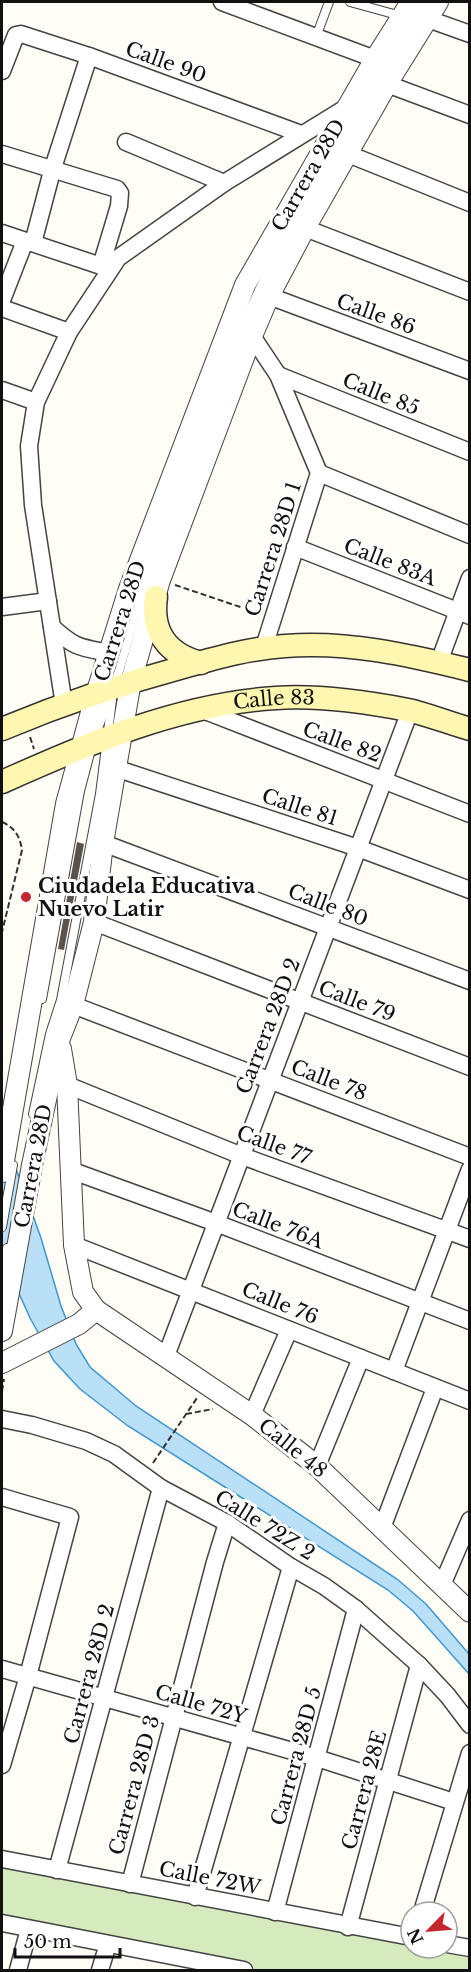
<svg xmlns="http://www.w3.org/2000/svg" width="471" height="1972" font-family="'Libre Baskerville',serif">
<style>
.green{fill:#d5ebbd}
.water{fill:#b9e0f7;stroke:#3f96cf;stroke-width:1.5}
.building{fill:#5a524d}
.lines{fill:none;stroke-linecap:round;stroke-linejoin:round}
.service-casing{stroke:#444;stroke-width:10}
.minor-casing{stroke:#444;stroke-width:19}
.tertiary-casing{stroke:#444;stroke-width:22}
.secondary-casing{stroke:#333;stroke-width:25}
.path{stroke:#333;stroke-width:2;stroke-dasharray:6 3;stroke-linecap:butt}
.service{stroke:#fff;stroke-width:8}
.minor{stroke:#fff;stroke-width:16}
.tertiary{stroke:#fff;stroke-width:20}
.secondary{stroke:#fff6b0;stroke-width:22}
.poi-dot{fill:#c4262e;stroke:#fff;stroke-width:2}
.labels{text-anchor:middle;stroke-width:6;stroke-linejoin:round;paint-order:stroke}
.street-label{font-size:20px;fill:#111;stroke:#fff}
.poi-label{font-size:20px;font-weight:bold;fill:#111;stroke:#fff;text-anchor:start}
</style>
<rect width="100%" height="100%" fill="#fffdf5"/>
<polygon class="green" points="2,1859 411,1937 411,1948 469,1948 469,1970 244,1970 2,1923"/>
<polygon class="water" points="2,1130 41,1238 61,1306 76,1344 90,1367 136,1406 397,1579 426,1604 469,1654 469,1674 413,1611 388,1590 128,1426 80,1389 54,1361 30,1318 17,1289 2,1245"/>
<polygon class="building" points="77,842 84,844 64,950 58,949"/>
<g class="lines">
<g class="service-casing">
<g id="service">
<polyline points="350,2 401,16"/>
<polyline points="316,37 329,2"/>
<path d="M42,999L80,791L93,742L119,671L148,575L242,329C265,271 297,217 329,163C360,109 392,55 425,2"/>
<polyline points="33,1114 50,1034 61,1000 100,794 112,700"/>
<polyline points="2,1227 13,1165"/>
<polyline points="2,1277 7,1248"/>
</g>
</g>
<g class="minor-casing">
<g id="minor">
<polyline points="222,2 375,59"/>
<polyline points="428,19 470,34"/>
<polyline points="2,71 16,35 21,34 89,56 301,134"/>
<polyline points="387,84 470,115"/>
<polyline points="126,142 224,183"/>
<polyline points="2,154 117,189 120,193 119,206 101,266"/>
<polyline points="348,154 470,203"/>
<polyline points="305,228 470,292"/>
<polyline points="2,233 110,269"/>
<polyline points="33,243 52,171 89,56"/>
<polyline points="269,296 470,371"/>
<polyline points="2,300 25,241"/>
<polyline points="2,308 69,332"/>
<polyline points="252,336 278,375 319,473 264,647"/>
<polyline points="278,375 470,452"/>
<polyline points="2,390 36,402"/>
<polyline points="319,473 470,535"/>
<polyline points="295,547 470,616"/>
<polyline points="2,607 48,601"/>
<path d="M52,627C75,648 79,647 109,653"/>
<polyline points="439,662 470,578"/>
<polyline points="64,705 33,505 29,446 36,402 69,332 118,258 224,183 347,107"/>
<polyline points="200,709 470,814"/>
<polyline points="115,768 358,848 470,890"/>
<polyline points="103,843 470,981"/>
<polyline points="94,922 470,1067"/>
<polyline points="73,1005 470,1157"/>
<polyline points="67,1085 242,1156 470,1239"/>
<polyline points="70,1170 216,1223 470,1321"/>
<polyline points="74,1245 470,1401"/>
<polyline points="166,1356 410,711"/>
<polyline points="394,1371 470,1169"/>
<polyline points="252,1415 289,1330"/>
<polyline points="2,1419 32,1425 86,1441 114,1454 161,1488 227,1523 291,1567 324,1586 356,1609 419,1665 448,1696 470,1725"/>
<polyline points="317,1466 361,1358"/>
<polyline points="2,1497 70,1517 28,1676 2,1765"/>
<polyline points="382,1528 435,1388"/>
<polyline points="442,1585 470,1520"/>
<polyline points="2,1669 317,1758 454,1802"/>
<polyline points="2,1859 411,1937"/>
<polyline points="57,1870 161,1488"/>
<polyline points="130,1884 215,1562 227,1523"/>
<polyline points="195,1897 291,1567"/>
<polyline points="275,1912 356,1609"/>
<polyline points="422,1912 470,1753"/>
<polyline points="2,1923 244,1970"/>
<polyline points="348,1927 419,1665"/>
<polyline points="447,1944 470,1948"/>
<polyline points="18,1970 29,1929"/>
<polyline points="100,1970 108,1944"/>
</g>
</g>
<g class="tertiary-casing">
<g id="tertiary">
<polyline points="61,1049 67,1085 74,1245 83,1292 96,1310 252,1415 317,1466 470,1612"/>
<polyline points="2,1172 66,804 96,694 129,589 245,285 375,59 411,2"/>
<polyline points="2,1331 32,1165 50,1081 60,1038 73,1005 94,922 103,843 131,681 160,580 252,336 269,296 305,228 387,84 438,2"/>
<polyline points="2,1363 79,1324 96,1310"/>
</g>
</g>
<g class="secondary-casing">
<g id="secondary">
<path d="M156,597C151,632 167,654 201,663"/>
<path d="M2,729C62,704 124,683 187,666C219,657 252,648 285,646C348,641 409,655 470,670"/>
<path id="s1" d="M2,782C89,743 179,704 276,698C319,695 366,702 408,710C429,715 449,723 470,729"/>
</g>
</g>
<g class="path">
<polyline points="175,585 258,613"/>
<polyline points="30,737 34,749"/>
<path d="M2,822C14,827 20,836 22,850L2,932"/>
<polyline points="2,1391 4,1379"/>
<polyline points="186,1414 213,1409"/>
<polyline points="153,1463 197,1398"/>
</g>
<use href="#service" class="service"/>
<use href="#minor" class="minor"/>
<use href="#tertiary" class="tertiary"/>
<use href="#secondary" class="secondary"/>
</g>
<circle class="poi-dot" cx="26" cy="897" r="6"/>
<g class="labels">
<g class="street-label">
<text transform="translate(166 62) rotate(20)" y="7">Calle 90</text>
<text transform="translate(308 175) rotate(-60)" y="7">Carrera 28D</text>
<text transform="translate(376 314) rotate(20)" y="7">Calle 86</text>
<text transform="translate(381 394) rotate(22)" y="7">Calle 85</text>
<text transform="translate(273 549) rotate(-72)" y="7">Carrera 28D 1</text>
<text transform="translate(390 562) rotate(21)" y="7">Calle 83A</text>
<text transform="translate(120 621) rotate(-72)" y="7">Carrera 28D</text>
<text dy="7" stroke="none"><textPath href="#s1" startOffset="286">Calle 83</textPath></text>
<text transform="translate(342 742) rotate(20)" y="7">Calle 82</text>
<text transform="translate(300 807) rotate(18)" y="7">Calle 81</text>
<text transform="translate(328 905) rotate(21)" y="7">Calle 80</text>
<text transform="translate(357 1001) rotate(21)" y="7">Calle 79</text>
<text transform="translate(268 1026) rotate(-69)" y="7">Carrera 28D 2</text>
<text transform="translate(329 1080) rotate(21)" y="7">Calle 78</text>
<text transform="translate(274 1145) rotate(20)" y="7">Calle 77</text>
<text transform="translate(33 1166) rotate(-79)" y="7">Carrera 28D</text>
<text transform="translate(278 1225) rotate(21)" y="7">Calle 76A</text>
<text transform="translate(280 1303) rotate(22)" y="7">Calle 76</text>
<text transform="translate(293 1448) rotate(39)" y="7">Calle 48</text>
<text transform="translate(265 1525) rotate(32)" y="7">Calle 72Z 2</text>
<text transform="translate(89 1674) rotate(-75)" y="7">Carrera 28D 2</text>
<text transform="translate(201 1704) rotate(16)" y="7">Calle 72Y</text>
<text transform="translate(296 1756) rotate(-75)" y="7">Carrera 28D 5</text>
<text transform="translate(134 1785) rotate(-75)" y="7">Carrera 28D 3</text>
<text transform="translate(364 1790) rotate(-75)" y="7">Carrera 28E</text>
<text transform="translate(210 1878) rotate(11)" y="7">Calle 72W</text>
</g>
<g class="poi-label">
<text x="38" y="893">Ciudadela Educativa<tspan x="38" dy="23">Nuevo Latir</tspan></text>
</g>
</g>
<rect width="471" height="1972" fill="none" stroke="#111111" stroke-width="6"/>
<g transform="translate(429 1930) rotate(245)"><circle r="28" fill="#ffffff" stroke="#a0a0a0" stroke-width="1.5"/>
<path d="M0-4.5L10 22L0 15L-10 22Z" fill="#c4262e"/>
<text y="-9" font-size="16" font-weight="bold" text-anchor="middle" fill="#111111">N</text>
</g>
<path d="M15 1948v9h105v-9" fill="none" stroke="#111111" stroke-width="3"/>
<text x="24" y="1948" font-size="18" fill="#111111" stroke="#ffffff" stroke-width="4.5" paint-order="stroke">50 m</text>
</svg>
